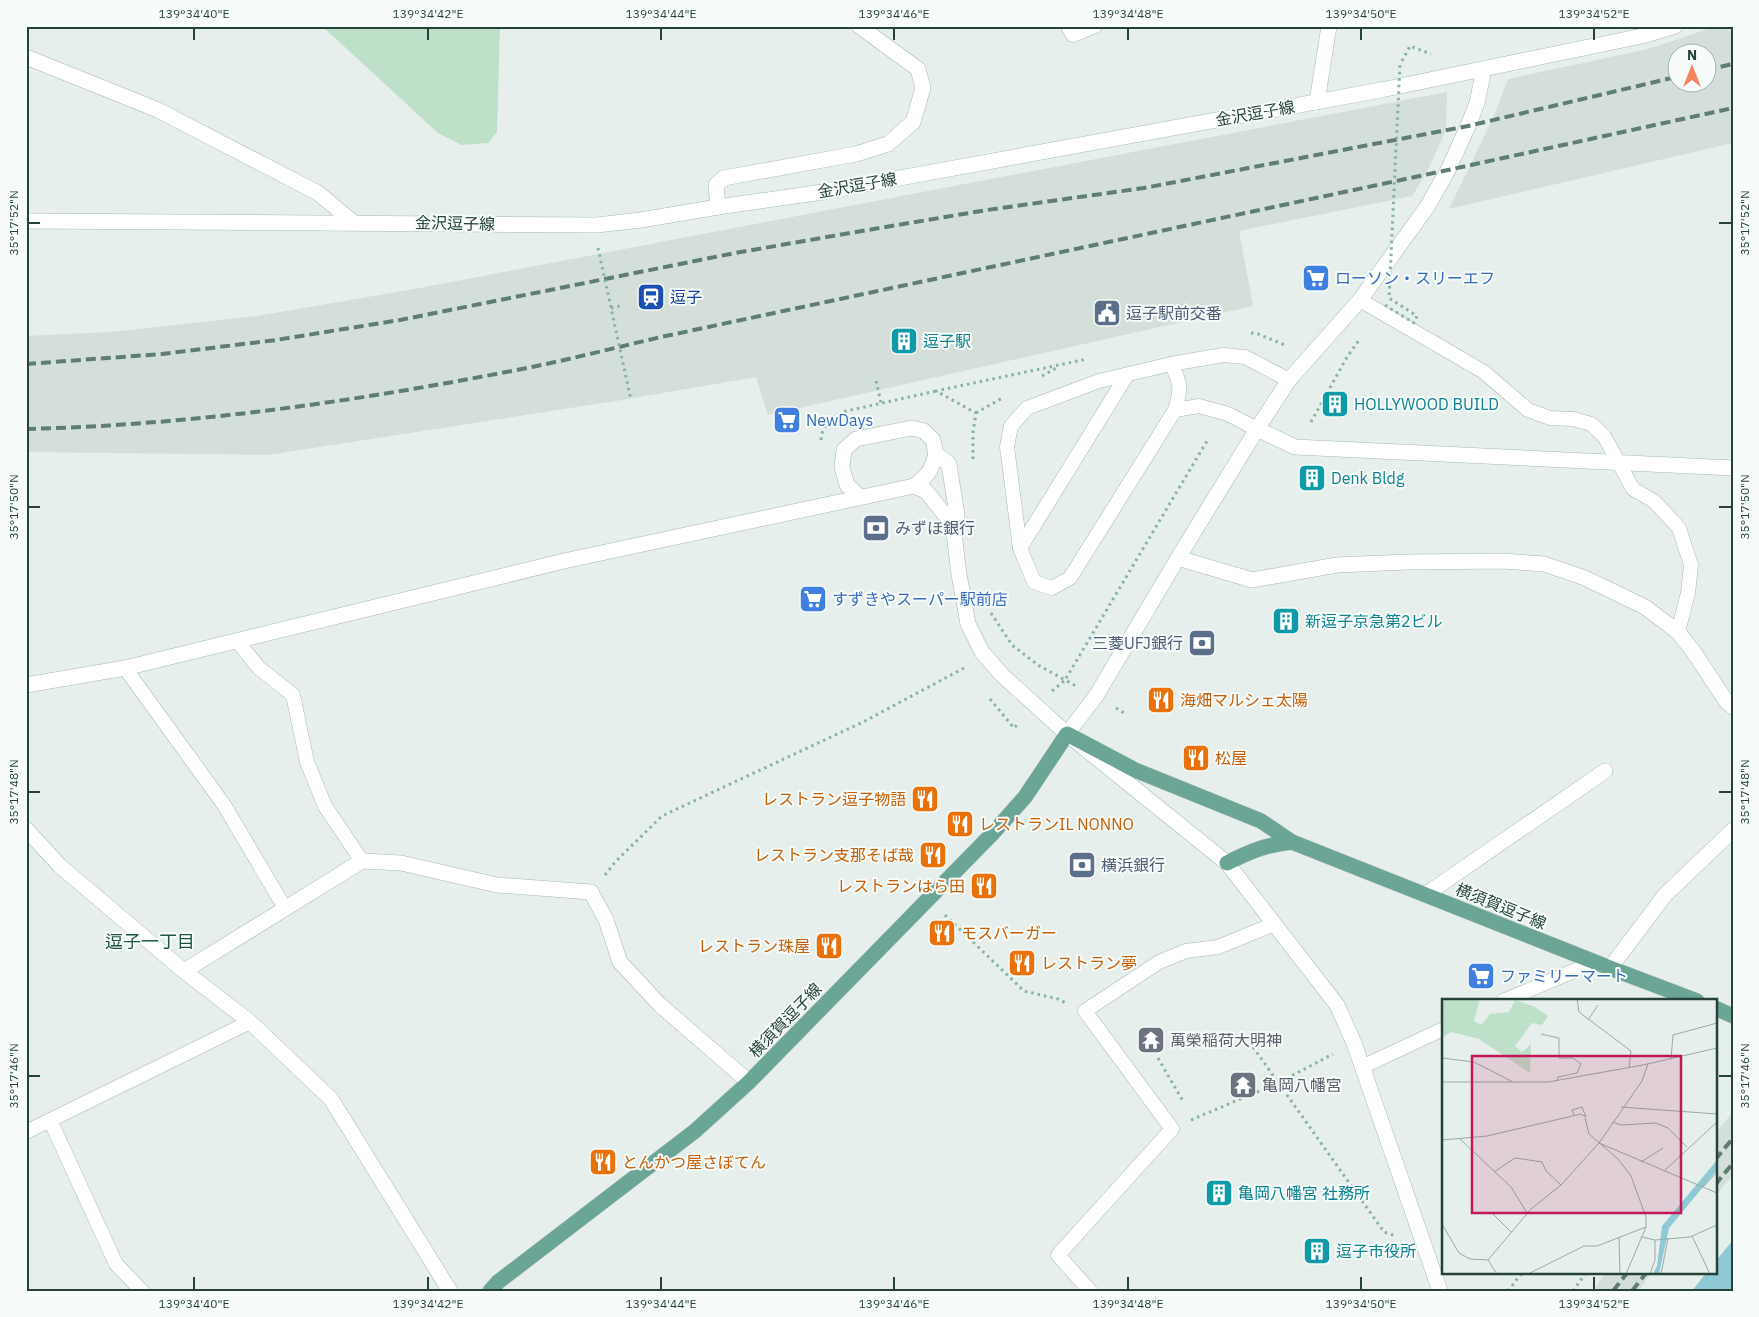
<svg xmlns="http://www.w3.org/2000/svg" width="1759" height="1317" font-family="'IBM Plex Sans','Noto Sans JP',sans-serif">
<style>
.built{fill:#d4dfda;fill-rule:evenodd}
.green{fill:#bfe0c8}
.water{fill:#8ec9d4}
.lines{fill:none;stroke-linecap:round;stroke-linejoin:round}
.lane-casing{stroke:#a8b8b2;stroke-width:15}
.street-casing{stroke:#a8b8b2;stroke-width:16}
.secondary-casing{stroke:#a4bbb3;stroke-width:16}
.primary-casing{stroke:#c2cac8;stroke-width:16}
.path{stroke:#86b3a5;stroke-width:3;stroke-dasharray:2.5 4;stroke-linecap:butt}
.lane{stroke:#fff;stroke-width:14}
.street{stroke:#fff;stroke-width:15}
.secondary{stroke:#fff;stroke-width:15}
.primary{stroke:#6aa596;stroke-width:15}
.rail{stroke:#5f7d75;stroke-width:4;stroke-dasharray:10 5;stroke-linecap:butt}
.path-bridge{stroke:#86b3a5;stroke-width:3;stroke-dasharray:2.5 4;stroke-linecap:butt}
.ticks{fill:none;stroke:#24423a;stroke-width:2}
.labels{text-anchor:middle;stroke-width:4;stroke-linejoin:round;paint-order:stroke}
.street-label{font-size:16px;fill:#24423a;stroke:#f7fbf9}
.shop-label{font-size:16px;fill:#366cbe;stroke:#f7fbf9;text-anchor:start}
.transit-label{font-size:16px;fill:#164399;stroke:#f7fbf9;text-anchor:start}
.service-label{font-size:16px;fill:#4e5e75;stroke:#f7fbf9;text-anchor:start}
.culture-label{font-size:16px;fill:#0d838f;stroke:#f7fbf9;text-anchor:start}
.food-label{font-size:16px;fill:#c56008;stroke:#f7fbf9;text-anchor:start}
.worship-label{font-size:16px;fill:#5b616d;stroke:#f7fbf9;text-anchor:start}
.neighbourhood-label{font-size:18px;fill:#1f5548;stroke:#f7fbf9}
.inset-road{fill:none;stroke:#98aaa4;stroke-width:1}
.view{fill:#c2185b;fill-opacity:0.15;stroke:#c2185b;stroke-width:2.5}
.inset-edge{fill:none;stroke:#24423a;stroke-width:2.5}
.neatline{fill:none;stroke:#24423a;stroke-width:2}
.ticks-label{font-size:12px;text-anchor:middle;fill:#24423a}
</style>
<rect width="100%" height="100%" fill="#e6efeb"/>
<g class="built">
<path d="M1717,26H1733V143L1449,209L1492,120L1508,79L1648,49ZM1676,52H1706V82H1676Z"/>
<polygon points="1447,92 1446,130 1426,174 1412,196 1239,231 1253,306 768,415 756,377 622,400 268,455 26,452 26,336 111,332 257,316 420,288"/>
<polygon points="1733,1112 1733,1175 1715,1196 1715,1133"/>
<polygon points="1605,1273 1651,1273 1639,1291 1593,1291"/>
</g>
<polygon class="green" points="322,26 500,26 497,132 488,143 461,145 438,133"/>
<polygon class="water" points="1733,1240 1733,1291 1692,1291 1706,1273 1715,1273 1715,1262"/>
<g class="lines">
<g class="lane-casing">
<g id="lane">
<polyline points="1068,26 1073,35 1095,26"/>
<polyline points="1360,300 1484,372 1528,410 1550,418 1573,419 1591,424 1604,436 1633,489 1654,501 1679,528 1691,565 1688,593 1678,632"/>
<path d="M1171,364C1182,385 1181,388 1175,410"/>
<polyline points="1257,429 1228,414 1199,406 1175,410 1070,578 1052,588 1034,582 1020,548 1007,447 1011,426 1027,408 1099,381 1171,364 1223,355 1245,357 1289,380"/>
<polyline points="1020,548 1127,375"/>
<polyline points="238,642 259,668 293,695 307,762 325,806 362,861"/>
<polyline points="125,668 224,805 285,908"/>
<polyline points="1503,1001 1595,962"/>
<polyline points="1362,1067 1443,1029"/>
<polyline points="50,1120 116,1264 142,1291"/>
<polyline points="26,1132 250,1022"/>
<polyline points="1090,1291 1058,1255 1172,1129 1085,1011 1159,962 1186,951 1218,947 1274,924"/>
</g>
</g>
<g class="street-casing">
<g id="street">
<polyline points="26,57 158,110 318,193 354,223"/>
<polyline points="1317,102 1329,26"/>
<polyline points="718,207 716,185 724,178 856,154 888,144 913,122 923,88 918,69 859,26"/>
<path d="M914,486C929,475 931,471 936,454"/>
<polyline points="953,525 959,574 968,624 982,652 1002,675 1067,734"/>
<polyline points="1178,558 1252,580 1337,565 1407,562 1504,561 1544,564 1585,578 1645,607 1678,632 1693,651 1726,701 1733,707"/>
<polyline points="26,685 125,668 564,561 914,486 926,491 953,525 957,515 949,464 936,454 933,440 924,431 912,428 856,439 844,450 842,467 847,485 860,497"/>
<polyline points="26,829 60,866 184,971 250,1022 331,1099 450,1291"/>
<polyline points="1425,895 1605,771"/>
<polyline points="1610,968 1665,895 1733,830"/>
<polyline points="184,971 362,861 401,863 497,885 591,892 606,920 620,962 660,1005 749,1082"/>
</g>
</g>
<g class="secondary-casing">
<g id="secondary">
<polyline points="26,221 597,225 641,220 718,207 823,192 1381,90 1642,36 1675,26"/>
<polyline points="1257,429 1295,447 1733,468"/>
<polyline points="1440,1291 1354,1043 1337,1005 1227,863 1067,734 1096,696 1178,558 1257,429 1289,380 1360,300 1427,207 1448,170 1468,126 1477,103 1484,69"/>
</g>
</g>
<g class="primary-casing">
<g id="primary">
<path d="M1227,863C1251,851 1265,845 1292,842"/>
<polyline points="1715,1008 1733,1016"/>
<polyline points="490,1291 498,1282 695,1131 749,1082 993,833 1025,797 1067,734 1135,770 1261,821 1292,842 1610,968 1697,1001"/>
</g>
</g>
<g class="path">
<polyline points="1402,61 1410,46 1431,54"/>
<polyline points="611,308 620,306"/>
<polyline points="1251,333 1258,334 1287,346"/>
<polyline points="1042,376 1058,367"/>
<polyline points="876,381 881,403"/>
<polyline points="976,413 1004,397"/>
<polyline points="1311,422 1347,357 1360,339"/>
<path d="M821,440C822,425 830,419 842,412L936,391"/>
<polyline points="973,459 973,432 976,413 936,391 1087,359"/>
<polyline points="991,613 1012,645 1038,665 1065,680 1207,441"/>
<polyline points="1052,691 1065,680 1076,686"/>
<polyline points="990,699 1014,728 1019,723"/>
<polyline points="1116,708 1124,713"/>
<polyline points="605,875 616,861 662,816 865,721 964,668"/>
<polyline points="945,915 1024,991 1058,999 1066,1003"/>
<polyline points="1253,1047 1384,1232 1396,1236"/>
<polyline points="1158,1058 1184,1103"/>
<polyline points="1191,1120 1278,1083 1333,1054"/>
<polyline points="1508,1291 1521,1274"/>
<polyline points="1573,1291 1586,1273"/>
</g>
<use href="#lane" class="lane"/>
<use href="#street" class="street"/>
<use href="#secondary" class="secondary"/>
<use href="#primary" class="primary"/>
<g class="rail">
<polyline points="1706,70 1733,64"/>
<polyline points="26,364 162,354 276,340 400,320 735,253 850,233 987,210 1144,188 1468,126 1676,77"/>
<path d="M26,429C196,425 365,400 532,367C575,358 618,347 661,337L1448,170L1733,108"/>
<polyline points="1715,1160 1733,1138"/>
<polyline points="1715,1185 1733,1163"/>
<polyline points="1613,1291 1627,1273"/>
<polyline points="1632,1291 1646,1273"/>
</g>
<g class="path-bridge">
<polyline points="598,248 631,400"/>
<polyline points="1385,305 1414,323 1417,316 1389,298 1400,64"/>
</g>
</g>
<path class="ticks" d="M194,28V40M428,28V40M661,28V40M894,28V40M1128,28V40M1361,28V40M1594,28V40M28,223H40M1719,223H1732M28,507H40M1719,507H1732M28,792H40M1719,792H1732M28,1076H40M1719,1076H1732M194,1277V1290M428,1277V1290M661,1277V1290M894,1277V1290M1128,1277V1290M1361,1277V1290M1594,1277V1290"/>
<defs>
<g id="supermarket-square" transform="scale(1.4375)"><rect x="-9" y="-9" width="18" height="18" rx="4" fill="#3f7fe0" stroke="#f7fbf9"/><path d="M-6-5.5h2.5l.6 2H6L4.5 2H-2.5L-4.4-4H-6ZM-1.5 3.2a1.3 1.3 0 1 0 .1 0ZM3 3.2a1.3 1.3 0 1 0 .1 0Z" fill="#fff"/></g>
<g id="station-square" transform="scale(1.4375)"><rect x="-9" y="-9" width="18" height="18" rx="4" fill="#1a4fb4" stroke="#f7fbf9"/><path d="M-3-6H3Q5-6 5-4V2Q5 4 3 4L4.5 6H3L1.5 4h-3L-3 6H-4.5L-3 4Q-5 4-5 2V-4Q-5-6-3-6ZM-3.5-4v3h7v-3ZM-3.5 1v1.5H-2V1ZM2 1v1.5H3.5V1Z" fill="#fff"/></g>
<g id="civic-square" transform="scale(1.4375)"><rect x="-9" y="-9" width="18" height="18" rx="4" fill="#5c6f8a" stroke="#f7fbf9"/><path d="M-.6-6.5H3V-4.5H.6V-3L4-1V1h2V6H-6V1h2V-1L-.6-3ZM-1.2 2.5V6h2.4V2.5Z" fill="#fff"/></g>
<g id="building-square" transform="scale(1.4375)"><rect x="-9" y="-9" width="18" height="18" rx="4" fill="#0f9aa8" stroke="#f7fbf9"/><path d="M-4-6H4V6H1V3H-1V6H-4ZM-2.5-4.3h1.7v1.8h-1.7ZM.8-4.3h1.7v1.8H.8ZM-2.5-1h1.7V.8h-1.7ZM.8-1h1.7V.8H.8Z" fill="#fff"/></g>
<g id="bank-square" transform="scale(1.4375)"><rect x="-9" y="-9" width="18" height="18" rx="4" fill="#5c6f8a" stroke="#f7fbf9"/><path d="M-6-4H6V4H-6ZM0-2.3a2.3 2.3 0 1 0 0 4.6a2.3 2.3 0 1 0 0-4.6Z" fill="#fff"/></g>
<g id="restaurant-square" transform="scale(1.4375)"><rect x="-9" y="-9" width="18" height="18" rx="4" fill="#e8710a" stroke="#f7fbf9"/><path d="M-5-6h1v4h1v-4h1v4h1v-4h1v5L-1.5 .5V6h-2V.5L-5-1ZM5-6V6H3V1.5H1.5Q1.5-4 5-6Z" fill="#fff"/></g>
<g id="temple-square" transform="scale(1.4375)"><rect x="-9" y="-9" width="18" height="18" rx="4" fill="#6b7280" stroke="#f7fbf9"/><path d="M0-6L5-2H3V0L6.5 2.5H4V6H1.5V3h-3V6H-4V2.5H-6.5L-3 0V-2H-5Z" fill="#fff"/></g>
</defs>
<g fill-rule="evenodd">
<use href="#supermarket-square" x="1316" y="278"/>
<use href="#station-square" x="651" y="297"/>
<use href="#civic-square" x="1107" y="313"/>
<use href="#building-square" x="904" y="341"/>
<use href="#building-square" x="1335" y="404"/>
<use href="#supermarket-square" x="787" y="420"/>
<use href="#building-square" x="1312" y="478"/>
<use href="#bank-square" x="876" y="528"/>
<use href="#supermarket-square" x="813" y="599"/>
<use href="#building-square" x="1286" y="621"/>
<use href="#bank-square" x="1202" y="643"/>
<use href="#restaurant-square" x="1161" y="700"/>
<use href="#restaurant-square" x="1196" y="758"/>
<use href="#restaurant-square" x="925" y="799"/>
<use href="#restaurant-square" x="960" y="824"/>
<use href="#restaurant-square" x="933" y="855"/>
<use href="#bank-square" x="1082" y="865"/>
<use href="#restaurant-square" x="984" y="886"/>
<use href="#restaurant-square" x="942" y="933"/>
<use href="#restaurant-square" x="829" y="946"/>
<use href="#restaurant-square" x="1022" y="963"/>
<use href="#supermarket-square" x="1481" y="976"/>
<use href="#temple-square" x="1151" y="1040"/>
<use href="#temple-square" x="1243" y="1085"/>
<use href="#restaurant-square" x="603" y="1162"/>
<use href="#building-square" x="1219" y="1193"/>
<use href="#building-square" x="1317" y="1251"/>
</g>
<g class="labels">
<g class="street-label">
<text transform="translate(1255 113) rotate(-10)" y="6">金沢逗子線</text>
<text transform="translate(857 185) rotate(-10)" y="6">金沢逗子線</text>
<text transform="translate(455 223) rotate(1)" y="6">金沢逗子線</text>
<text transform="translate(1501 906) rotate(22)" y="6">横須賀逗子線</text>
<text transform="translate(785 1020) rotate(-46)" y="6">横須賀逗子線</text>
</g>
<g class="shop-label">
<text x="1335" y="284">ローソン・スリーエフ</text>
<text x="806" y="426">NewDays</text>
<text x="832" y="605">すずきやスーパー駅前店</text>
<text x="1500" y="982">ファミリーマート</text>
</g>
<g class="transit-label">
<text x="670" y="303">逗子</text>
</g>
<g class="service-label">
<text x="1126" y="319">逗子駅前交番</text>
<text x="895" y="534">みずほ銀行</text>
<text x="1183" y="649" text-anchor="end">三菱UFJ銀行</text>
<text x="1101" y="871">横浜銀行</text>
</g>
<g class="culture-label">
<text x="923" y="347">逗子駅</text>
<text x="1354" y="410">HOLLYWOOD BUILD</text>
<text x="1331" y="484">Denk Bldg</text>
<text x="1305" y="627">新逗子京急第2ビル</text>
<text x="1238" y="1199">亀岡八幡宮 社務所</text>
<text x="1336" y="1257">逗子市役所</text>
</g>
<g class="food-label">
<text x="1180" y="706">海畑マルシェ太陽</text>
<text x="1215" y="764">松屋</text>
<text x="906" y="805" text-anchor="end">レストラン逗子物語</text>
<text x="979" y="830">レストランIL NONNO</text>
<text x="914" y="861" text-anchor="end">レストラン支那そば哉</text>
<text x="965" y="892" text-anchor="end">レストランはら田</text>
<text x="961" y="939">モスバーガー</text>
<text x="810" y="952" text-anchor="end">レストラン珠屋</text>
<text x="1041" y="969">レストラン夢</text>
<text x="622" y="1168">とんかつ屋さぼてん</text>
</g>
<g class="worship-label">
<text x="1170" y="1046">萬榮稲荷大明神</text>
<text x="1262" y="1091">亀岡八幡宮</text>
</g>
<g class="neighbourhood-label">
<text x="150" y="948">逗子一丁目</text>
</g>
</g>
<g transform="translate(1442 999)">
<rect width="275" height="275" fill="#e6efeb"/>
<path d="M0,0H38L32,22L39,26L48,15L67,13L73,1L93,8L106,17L100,26L90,24L73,47L80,53L89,45L88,74L37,40L9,33L0,39Z" fill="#bfe0c8"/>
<path d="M275,161V171L227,229L217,275H211L215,267L220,227Z" fill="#8ec9d4"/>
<path class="inset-road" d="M135,0L137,13L189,52L187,69M146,21L156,6M99,35L117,39V59H131L139,65L135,74L116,78L115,82M0,59L32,63L71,83M229,60L231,36L275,24M0,83H106L201,66L275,49M179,108L275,115M143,119L147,135L176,160L189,177L204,218V228L184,275M170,123L179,126L214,124L226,129L245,148M18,140L69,188L85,214M0,141L45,137L139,115L144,118L140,108L130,111L132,116M157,144L200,82L206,65M199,163L221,149M222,172L275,123M52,173L73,159L100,163L104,172L119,186M261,188L275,173M50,214L69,233M0,225L17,254L28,260L46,261M250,237L268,275M177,238L178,275M200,238L213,241L248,238L275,226M46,261L89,210L119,186L157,144L275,194M46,261L55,275M86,275L142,247H155L204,228M208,275L213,261V241M219,275L226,239"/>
<path class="view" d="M30,57H239V214H30Z"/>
<rect width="275" height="275" class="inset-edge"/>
</g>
<rect width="1759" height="1317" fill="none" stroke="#f7fbf9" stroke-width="55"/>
<g transform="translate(1692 68)"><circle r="24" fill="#f7fbf9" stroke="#a3b1ad"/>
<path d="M0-4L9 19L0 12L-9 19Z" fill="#f4845f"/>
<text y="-8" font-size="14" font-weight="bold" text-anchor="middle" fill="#24423a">N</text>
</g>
<rect x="28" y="28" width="1704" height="1262" class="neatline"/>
<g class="ticks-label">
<text x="194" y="18">139°34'40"E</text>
<text x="428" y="18">139°34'42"E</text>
<text x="661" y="18">139°34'44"E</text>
<text x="894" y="18">139°34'46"E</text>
<text x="1128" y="18">139°34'48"E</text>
<text x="1361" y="18">139°34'50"E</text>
<text x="1594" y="18">139°34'52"E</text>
<text transform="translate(14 223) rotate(-90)" y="4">35°17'52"N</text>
<text transform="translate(1745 223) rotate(-90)" y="4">35°17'52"N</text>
<text transform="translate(14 507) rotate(-90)" y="4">35°17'50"N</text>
<text transform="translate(1745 507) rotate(-90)" y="4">35°17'50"N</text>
<text transform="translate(14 792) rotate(-90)" y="4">35°17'48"N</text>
<text transform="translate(1745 792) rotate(-90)" y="4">35°17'48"N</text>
<text transform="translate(14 1076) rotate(-90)" y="4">35°17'46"N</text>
<text transform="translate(1745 1076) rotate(-90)" y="4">35°17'46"N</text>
<text x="194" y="1308">139°34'40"E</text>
<text x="428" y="1308">139°34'42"E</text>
<text x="661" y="1308">139°34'44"E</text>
<text x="894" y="1308">139°34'46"E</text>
<text x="1128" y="1308">139°34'48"E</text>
<text x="1361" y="1308">139°34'50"E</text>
<text x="1594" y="1308">139°34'52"E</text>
</g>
</svg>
